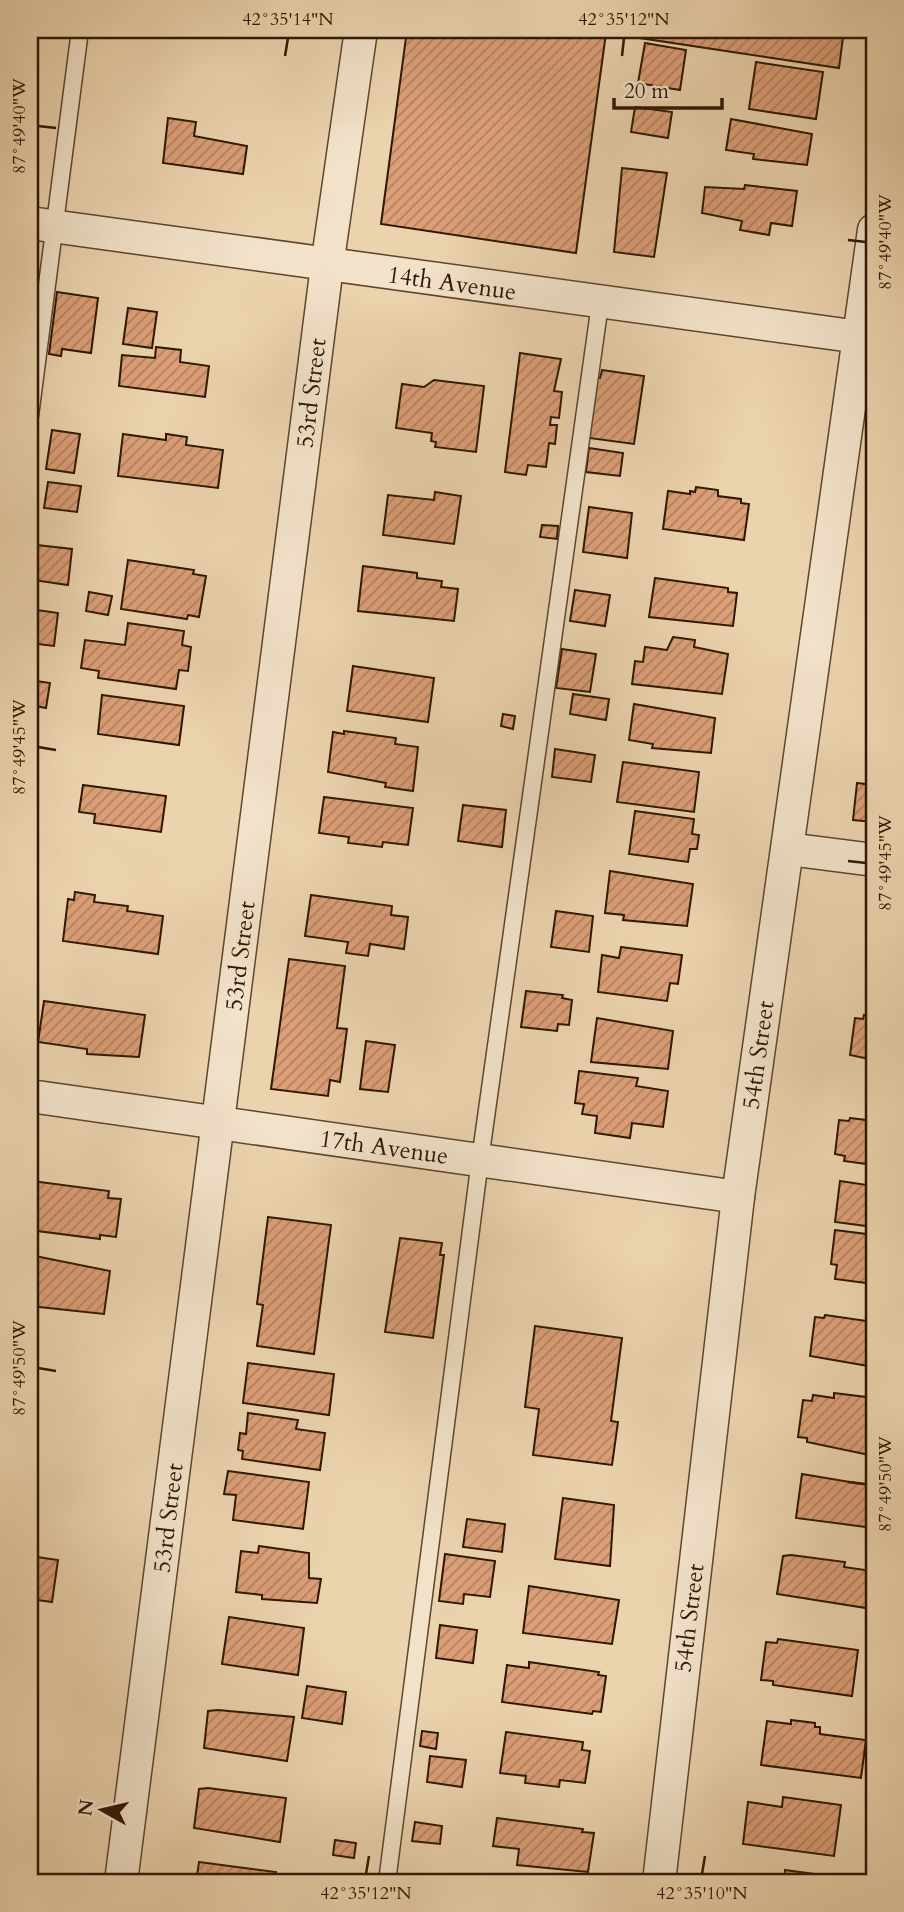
<svg xmlns="http://www.w3.org/2000/svg" width="904" height="1912" font-family="Cardo,serif">
<style>
.building{fill:url(#building-hatch);stroke:#2e1702;stroke-width:2}
.lines{fill:none;stroke-linecap:round;stroke-linejoin:round}
.lane-casing{stroke:#5d462d;stroke-width:19}
.street-casing{stroke:#5d462d;stroke-width:35}
.lane{stroke:#f2e2ca;stroke-width:16}
.street{stroke:#f2e2ca;stroke-width:32}
.ticks{fill:none;stroke:#2e1702;stroke-width:2.5}
.labels{text-anchor:middle;stroke-width:6;stroke-linejoin:round;paint-order:stroke}
.street-label{font-size:24px;fill:#2e1702;stroke:#f2e2ca}
.neatline{fill:none;stroke:#2e1702;stroke-width:2.5}
.ticks-label{font-size:18px;text-anchor:middle;fill:#2e1702}
</style>
<defs>
<pattern id="building-hatch" width="6" height="6" patternUnits="userSpaceOnUse" patternTransform="scale(1.75)"><rect width="6" height="6" fill="#dc9f78"/><path d="M-1 1l2-2M0 6l6-6M5 7l2-2" fill="none" stroke="#b38160"/></pattern>
</defs>
<rect width="100%" height="100%" fill="#ebd3ae"/>
<filter id="stains"><feTurbulence type="fractalNoise" baseFrequency=".00286" numOctaves="4"/><feColorMatrix values="0 0 0 0 .2 0 0 0 0 .09 0 0 0 0 .02 0 0 0 .5 -.17"/></filter>
<radialGradient id="worn" r=".72"><stop offset=".6" stop-color="#630" stop-opacity="0"/><stop offset="1" stop-color="#630" stop-opacity=".3"/></radialGradient>
<g class="building">
<polygon points="407,30 844,30 839,68 606,33 576,253 381,224"/>
<polygon points="645,43 686,50 680,90 638,83"/>
<polygon points="756,62 823,72 816,119 749,109"/>
<polygon points="635,107 672,112 668,138 631,132"/>
<polygon points="168,118 196,122 194,136 247,146 243,174 163,163"/>
<polygon points="731,119 812,134 807,165 753,159 754,154 726,150"/>
<polygon points="622,168 667,173 654,257 614,252"/>
<polygon points="745,185 797,191 792,226 771,223 769,235 740,230 742,221 702,213 705,187 744,189"/>
<polygon points="57,292 98,298 91,353 62,349 61,356 49,354"/>
<polygon points="128,308 157,312 152,348 123,344"/>
<polygon points="156,347 181,350 180,362 209,366 205,397 119,386 122,355 155,358"/>
<polygon points="520,353 561,359 554,391 562,392 559,418 551,417 550,425 557,425 555,444 549,443 546,467 528,465 526,475 505,472"/>
<polygon points="602,370 644,376 634,444 589,438 597,377 600,378"/>
<polygon points="434,380 484,386 476,452 435,447 436,442 431,441 432,433 396,428 402,384 424,387"/>
<polygon points="52,430 80,434 74,473 46,469"/>
<polygon points="123,434 166,440 166,434 187,437 186,445 223,450 218,488 118,476"/>
<polygon points="589,448 623,453 620,476 586,472"/>
<polygon points="48,482 81,486 77,512 44,508"/>
<polygon points="696,487 718,490 718,496 741,499 741,503 749,504 744,540 663,529 668,491 690,494 690,491 695,492"/>
<polygon points="435,492 461,496 454,544 383,535 388,495 434,500"/>
<polygon points="589,507 632,513 627,558 583,552"/>
<polygon points="542,525 558,526 557,539 540,537"/>
<polygon points="37,545 72,549 68,585 33,580"/>
<polygon points="128,560 194,570 193,574 206,576 199,617 188,615 187,619 121,609"/>
<polygon points="363,566 417,573 417,578 442,581 441,587 458,589 454,621 358,611"/>
<polygon points="655,578 728,588 728,592 737,593 733,626 649,617"/>
<polygon points="575,590 610,595 605,626 570,621"/>
<polygon points="89,592 112,596 108,615 86,611"/>
<polygon points="30,609 58,613 54,646 30,643"/>
<polygon points="128,623 184,631 182,645 191,647 188,671 179,670 176,689 98,678 99,671 81,668 85,640 125,645"/>
<polygon points="673,637 695,640 694,647 728,654 722,694 632,684 635,661 643,662 645,647 667,650"/>
<polygon points="562,649 596,654 590,692 556,688"/>
<polygon points="353,666 434,678 428,722 347,711"/>
<polygon points="30,680 50,683 46,708 30,705"/>
<polygon points="573,694 609,699 606,720 570,714"/>
<polygon points="102,695 184,706 179,745 98,734"/>
<polygon points="634,704 715,718 711,753 652,748 653,744 629,740"/>
<polygon points="503,714 515,716 513,729 501,726"/>
<polygon points="344,731 396,738 395,744 418,747 413,791 385,787 386,783 328,772 333,732 344,734"/>
<polygon points="555,749 595,755 591,782 552,777"/>
<polygon points="623,762 699,772 694,812 617,802"/>
<polygon points="857,783 874,785 874,822 853,820"/>
<polygon points="83,785 166,796 161,832 94,823 95,814 79,812"/>
<polygon points="324,797 413,808 408,845 383,842 382,847 348,843 349,837 319,833"/>
<polygon points="463,805 506,810 502,847 458,841"/>
<polygon points="635,811 694,819 692,834 699,835 697,849 690,849 688,862 629,854"/>
<polygon points="610,871 693,884 687,926 623,920 624,915 605,913"/>
<polygon points="75,892 95,895 94,902 128,906 127,911 163,916 158,954 63,941 68,899 74,900"/>
<polygon points="311,895 392,906 391,915 408,917 404,949 370,944 368,956 346,953 348,942 305,936"/>
<polygon points="556,911 593,916 589,952 551,947"/>
<polygon points="874,929 874,973 869,972"/>
<polygon points="621,947 682,955 678,984 670,983 667,1001 598,992 602,955 619,958"/>
<polygon points="289,959 345,966 337,1028 347,1029 340,1082 330,1080 328,1096 271,1089"/>
<polygon points="526,991 563,995 562,998 572,1000 569,1025 558,1024 557,1031 521,1027"/>
<polygon points="44,1001 145,1015 139,1057 87,1054 87,1049 38,1042"/>
<polygon points="864,1015 874,1017 874,1060 850,1055 855,1018 863,1019"/>
<polygon points="597,1018 673,1031 668,1069 591,1062"/>
<polygon points="366,1041 395,1045 388,1092 360,1089"/>
<polygon points="579,1071 638,1078 636,1086 668,1091 663,1127 632,1123 630,1138 595,1133 597,1116 582,1114 584,1104 575,1103"/>
<polygon points="850,1118 874,1121 874,1165 844,1161 845,1156 835,1154 839,1120 849,1121"/>
<polygon points="32,1181 109,1191 108,1198 121,1199 116,1237 100,1235 100,1239 30,1230"/>
<polygon points="840,1181 874,1186 874,1227 835,1222"/>
<polygon points="268,1217 331,1225 314,1354 257,1346 263,1305 257,1304"/>
<polygon points="835,1230 874,1235 874,1284 835,1279 837,1265 831,1264"/>
<polygon points="400,1238 442,1243 440,1255 444,1255 433,1338 385,1332"/>
<polygon points="30,1255 110,1271 104,1314 30,1306"/>
<polygon points="825,1315 874,1322 874,1367 810,1356 815,1317 824,1318"/>
<polygon points="535,1326 622,1338 611,1421 618,1422 612,1465 533,1455 539,1409 525,1407"/>
<polygon points="248,1363 334,1374 329,1415 243,1403"/>
<polygon points="834,1393 874,1398 874,1456 807,1442 807,1438 798,1437 803,1400 812,1401 813,1395 834,1398"/>
<polygon points="248,1413 298,1420 296,1429 325,1433 320,1470 242,1459 243,1451 238,1450 240,1433 246,1434"/>
<polygon points="228,1471 309,1482 303,1529 233,1520 236,1495 224,1494"/>
<polygon points="802,1474 874,1486 874,1528 796,1518"/>
<polygon points="563,1498 614,1505 610,1566 555,1559"/>
<polygon points="467,1519 505,1524 502,1552 463,1547"/>
<polygon points="259,1546 309,1553 309,1578 321,1579 317,1603 262,1599 262,1595 236,1592 241,1551 258,1553"/>
<polygon points="445,1554 495,1561 490,1597 464,1594 463,1604 439,1601"/>
<polygon points="791,1555 845,1562 844,1567 872,1571 866,1608 777,1594 783,1556"/>
<polygon points="30,1556 58,1560 52,1602 30,1599"/>
<polygon points="529,1586 619,1600 612,1644 523,1633"/>
<polygon points="229,1617 304,1628 298,1675 222,1664"/>
<polygon points="440,1625 477,1630 473,1663 436,1658"/>
<polygon points="778,1639 858,1650 852,1696 773,1685 773,1681 761,1680 766,1642 777,1643"/>
<polygon points="529,1662 599,1672 598,1675 606,1676 601,1712 593,1711 592,1714 502,1702 507,1665 529,1668"/>
<polygon points="307,1686 346,1692 342,1724 302,1718"/>
<polygon points="218,1710 294,1717 287,1761 204,1748 208,1711"/>
<polygon points="791,1720 815,1723 815,1727 820,1727 820,1734 866,1740 861,1778 761,1765 767,1721 791,1724"/>
<polygon points="422,1731 438,1733 436,1749 420,1746"/>
<polygon points="506,1732 583,1742 582,1750 590,1751 585,1783 560,1780 559,1787 525,1783 526,1776 500,1773"/>
<polygon points="430,1756 466,1760 462,1787 427,1782"/>
<polygon points="208,1788 286,1798 280,1842 194,1828 199,1789"/>
<polygon points="783,1797 841,1805 834,1856 743,1844 748,1802 782,1807"/>
<polygon points="497,1818 583,1829 582,1832 594,1833 588,1872 517,1865 519,1849 493,1846"/>
<polygon points="415,1822 442,1826 440,1844 412,1841"/>
<polygon points="335,1840 356,1843 354,1858 333,1855"/>
<polygon points="199,1862 276,1872 275,1882 196,1882"/>
<polygon points="785,1870 874,1882 784,1882"/>
</g>
<g class="lines">
<g class="lane-casing">
<g id="lane">
<polyline points="30,416 80,30"/>
<polyline points="387,1882 480,1160 600,304"/>
</g>
</g>
<g class="street-casing">
<g id="street">
<polyline points="30,223 874,339"/>
<polyline points="788,849 874,860"/>
<polyline points="30,1096 738,1197"/>
<polyline points="121,1882 327,266 361,30"/>
<polyline points="659,1882 738,1197 874,230"/>
</g>
</g>
<use href="#lane" class="lane"/>
<use href="#street" class="street"/>
</g>
<path class="ticks" d="M285,56L288,38M622,56L624,38M38,126L56,128M848,240L866,242M38,747L56,750M848,861L866,863M38,1368L56,1371M848,1482L866,1484M366,1874L369,1856M702,1874L705,1856"/>
<g class="labels">
<g class="street-label">
<text transform="translate(452 283) rotate(8)" y="8">14th Avenue</text>
<text transform="translate(311 393) rotate(-83)" y="8">53rd Street</text>
<text transform="translate(240 956) rotate(-83)" y="8">53rd Street</text>
<text transform="translate(758 1055) rotate(-82)" y="8">54th Street</text>
<text transform="translate(384 1147) rotate(8)" y="8">17th Avenue</text>
<text transform="translate(168 1518) rotate(-83)" y="8">53rd Street</text>
<text transform="translate(689 1618) rotate(-83)" y="8">54th Street</text>
</g>
</g>
<rect width="904" height="1912" fill="none" stroke="#ebd3ae" stroke-width="77"/>
<g transform="translate(102 1810) rotate(278)" stroke="#f2e2ca" stroke-width="5" paint-order="stroke">
<path d="M0-5L12 26L0 18L-12 26Z" fill="#2e1702"/>
<text y="-10" font-size="19" font-weight="bold" text-anchor="middle" fill="#2e1702">N</text>
</g>
<path d="M614 98v10h108v-10" fill="none" stroke="#2e1702" stroke-width="3.5"/>
<text x="624" y="98" font-size="21" fill="#2e1702" stroke="#f2e2ca" stroke-width="5" paint-order="stroke">20 m</text>
<rect x="38" y="38" width="828" height="1836" class="neatline"/>
<g class="ticks-label">
<text x="288" y="25">42°35'14"N</text>
<text x="624" y="25">42°35'12"N</text>
<text transform="translate(19 126) rotate(-90)" y="6">87°49'40"W</text>
<text transform="translate(885 242) rotate(-90)" y="6">87°49'40"W</text>
<text transform="translate(19 747) rotate(-90)" y="6">87°49'45"W</text>
<text transform="translate(885 863) rotate(-90)" y="6">87°49'45"W</text>
<text transform="translate(19 1368) rotate(-90)" y="6">87°49'50"W</text>
<text transform="translate(885 1484) rotate(-90)" y="6">87°49'50"W</text>
<text x="366" y="1899">42°35'12"N</text>
<text x="702" y="1899">42°35'10"N</text>
</g>
<rect width="100%" height="100%" filter="url(#stains)"/>
<rect width="100%" height="100%" fill="url(#worn)"/>
</svg>
